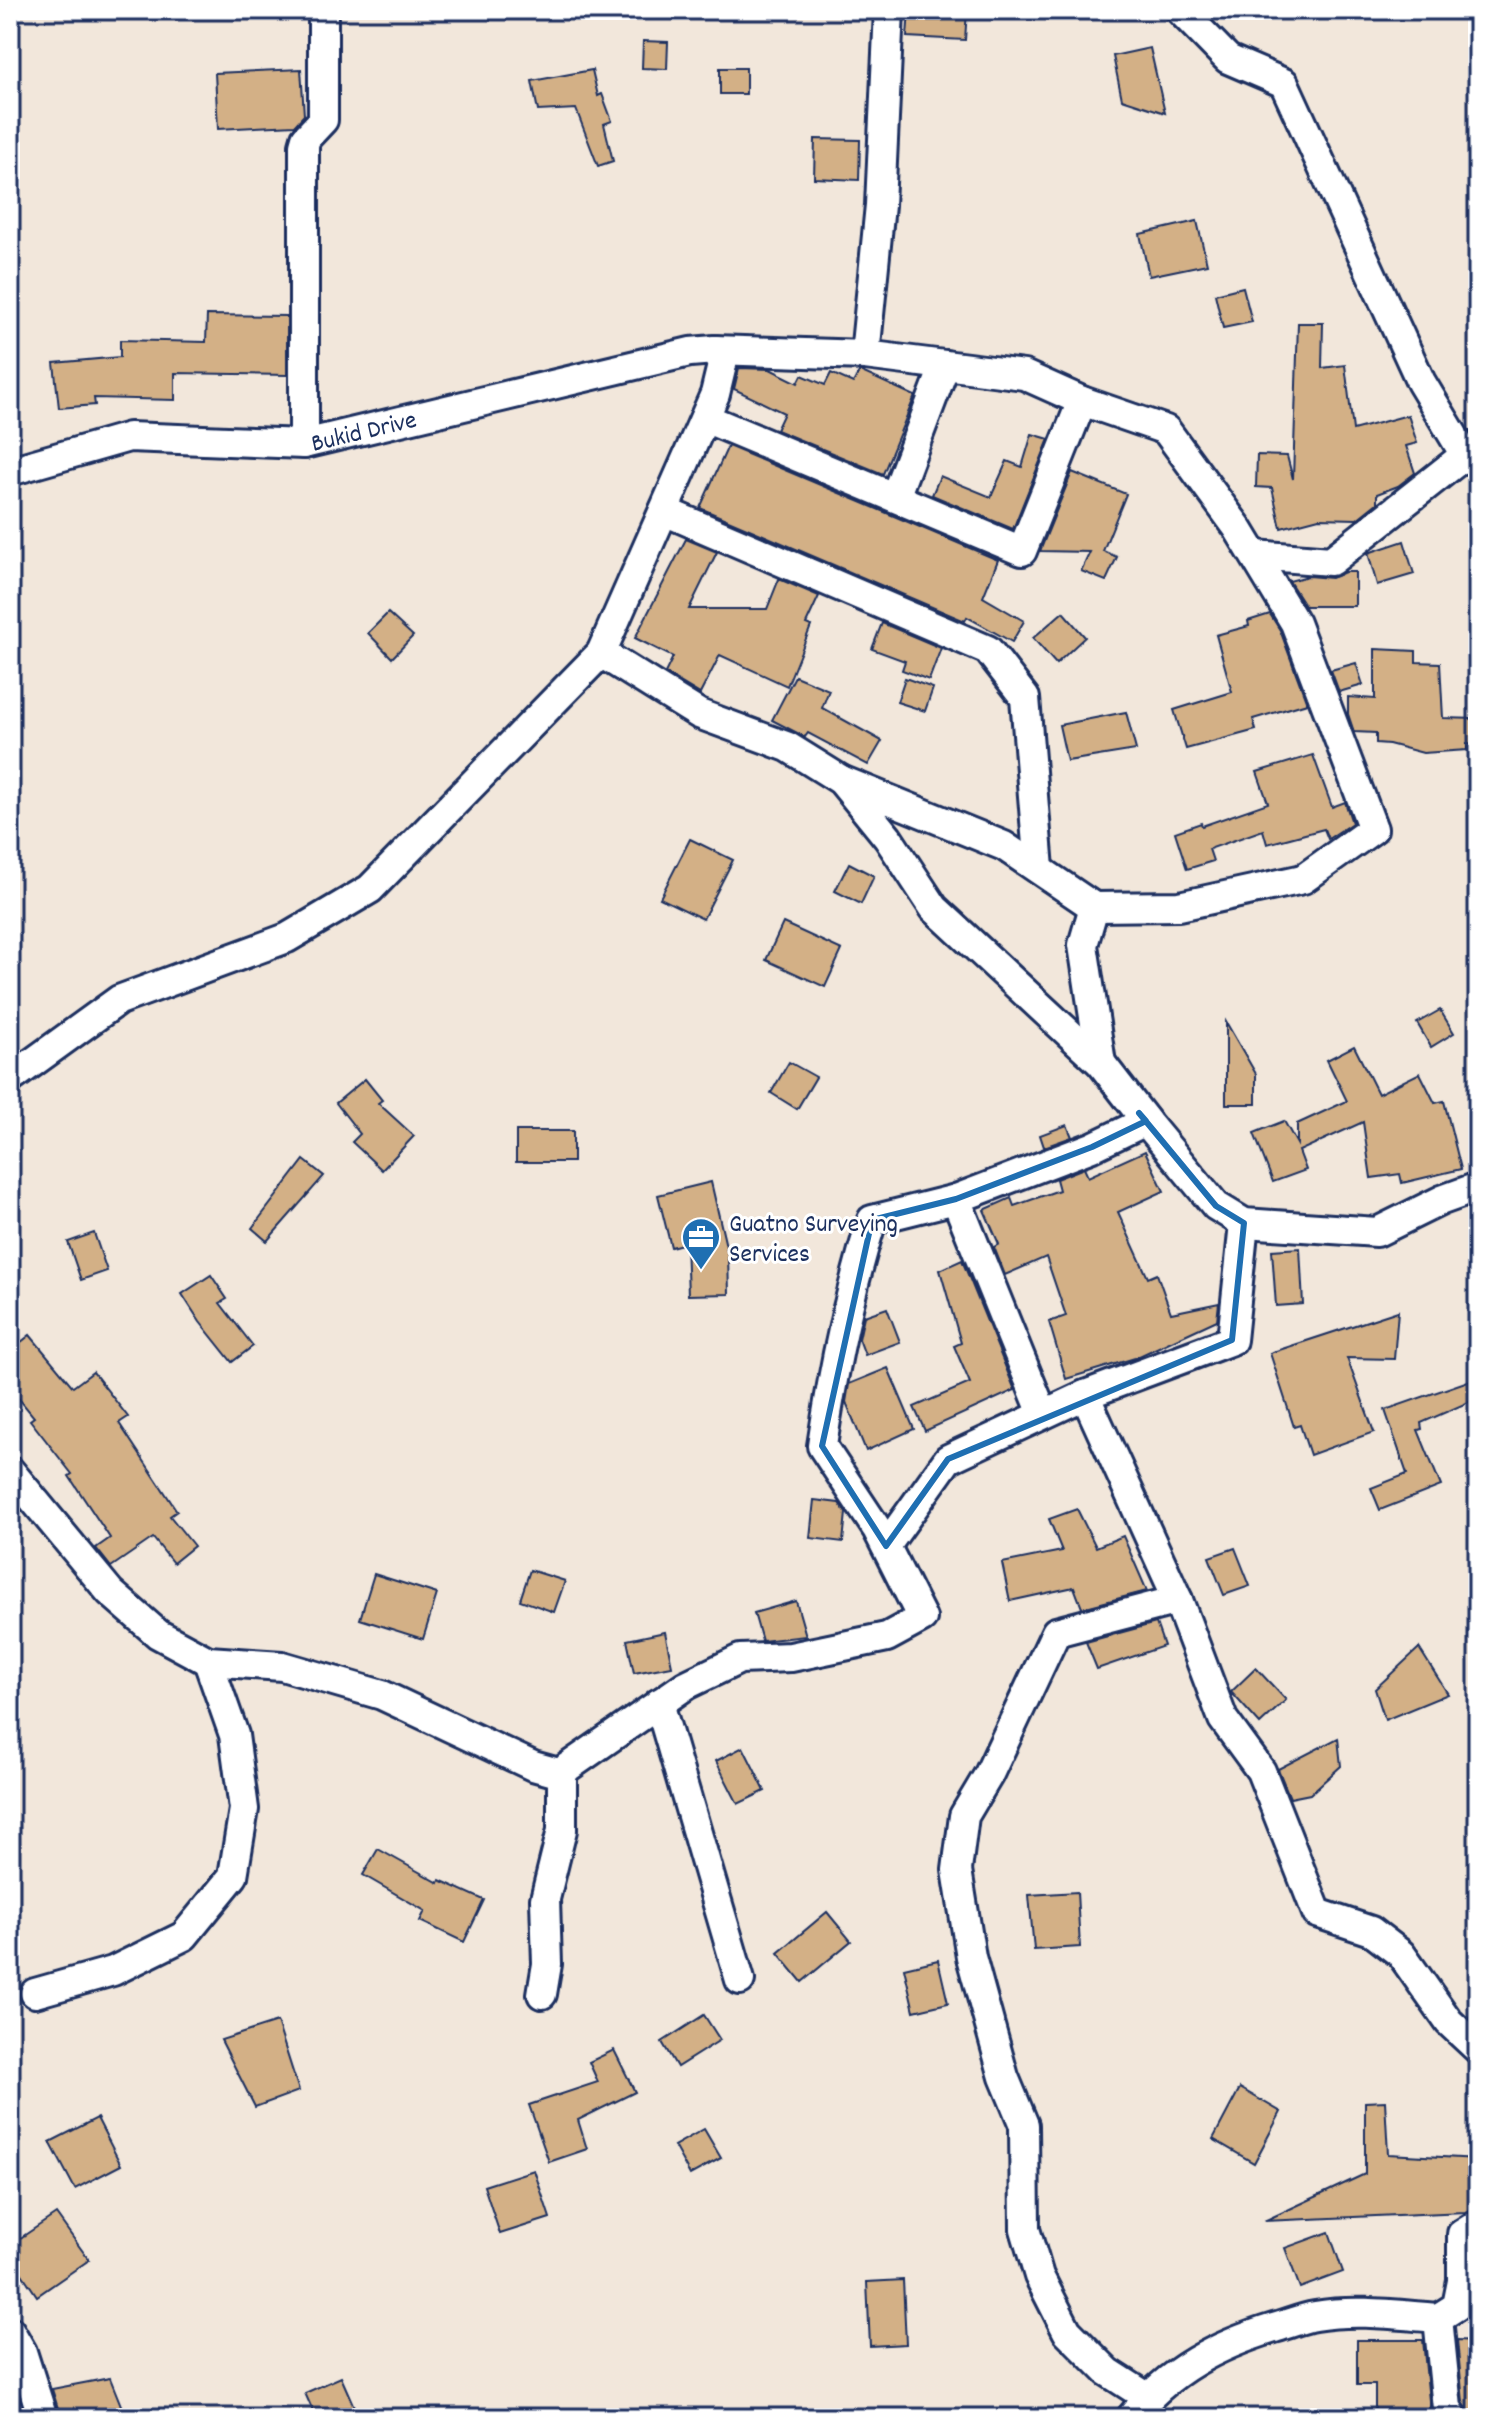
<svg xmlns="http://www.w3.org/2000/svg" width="1488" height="2428" font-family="Dekko,sans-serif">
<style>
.building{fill:#d3b086;stroke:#1b2f5e;stroke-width:2}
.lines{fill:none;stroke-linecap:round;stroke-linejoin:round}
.street-casing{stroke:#1b2f5e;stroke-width:34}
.street{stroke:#fff;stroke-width:28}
.marked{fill:none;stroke:#1f6fb2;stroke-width:6;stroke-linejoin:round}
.labels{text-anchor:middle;stroke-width:6;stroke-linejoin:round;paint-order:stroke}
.street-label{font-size:26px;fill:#1b2f5e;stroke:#fff}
.poi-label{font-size:26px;fill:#1b2f5e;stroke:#fff;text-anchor:start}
</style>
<rect width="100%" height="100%" fill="#f2e7db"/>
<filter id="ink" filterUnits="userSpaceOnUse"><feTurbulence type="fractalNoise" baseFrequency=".0125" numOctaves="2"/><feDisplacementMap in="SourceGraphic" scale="16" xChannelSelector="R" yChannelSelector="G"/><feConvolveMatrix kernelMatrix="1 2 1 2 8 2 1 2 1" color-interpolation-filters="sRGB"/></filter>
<g filter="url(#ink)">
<g class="building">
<polygon points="909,10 967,10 965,40 907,37"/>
<polygon points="643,41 668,42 667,69 642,68"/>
<polygon points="1150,48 1165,113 1122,99 1113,56"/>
<rect x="720" y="68" width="26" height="26"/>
<polygon points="301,69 304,115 295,125 218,129 215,73"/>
<polygon points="592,70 598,96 602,94 612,121 604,124 613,161 598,166 576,109 538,111 532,81"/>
<polygon points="815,139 860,140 859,180 814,178"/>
<polygon points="1197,221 1207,264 1149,276 1140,234"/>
<polygon points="1243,287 1252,322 1223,328 1215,294"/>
<polygon points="207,315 287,316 287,375 175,373 175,400 94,398 95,405 59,408 54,363 120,357 120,340 206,342"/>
<polygon points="1298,323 1323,323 1322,368 1345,365 1353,430 1408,415 1417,443 1406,446 1415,473 1398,486 1377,494 1377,503 1357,519 1319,518 1281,528 1272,488 1256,487 1257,455 1287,456 1293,479"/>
<polygon points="739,368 770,369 798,383 802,375 825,385 831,373 853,383 859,372 862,372 915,396 883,474 776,430 784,413 734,389"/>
<polygon points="1032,434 1049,439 1013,529 932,495 940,476 991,497 1007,461 1022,467"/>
<polygon points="728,446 998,560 983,597 1024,621 1012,642 967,617 965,621 953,616 700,508"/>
<polygon points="1072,472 1126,494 1103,551 1117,557 1106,581 1081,571 1090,552 1040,551"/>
<polygon points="686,539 717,552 689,609 767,609 779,579 819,596 806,624 811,626 787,686 720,655 700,694 665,673 673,657 635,638"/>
<polygon points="1404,541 1414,574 1377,585 1368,553"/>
<polygon points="1345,572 1355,572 1355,606 1305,606 1289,581 1308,576 1331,578"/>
<polygon points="1063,612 1085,637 1056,664 1033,638"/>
<polygon points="388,613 413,636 392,658 368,633"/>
<polygon points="1270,614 1280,630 1307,703 1253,719 1256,730 1186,749 1174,710 1232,692 1216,635 1249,626 1248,621"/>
<polygon points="882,623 941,648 929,680 902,670 905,661 872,649"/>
<polygon points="1375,649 1416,651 1416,662 1440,663 1443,718 1478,719 1478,746 1467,744 1467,750 1423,753 1389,744 1376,743 1376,733 1354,732 1348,714 1348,697 1375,699"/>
<polygon points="1356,663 1363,685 1339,692 1331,670"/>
<polygon points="795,676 829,690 822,708 882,741 868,765 808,733 805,737 772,720"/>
<polygon points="905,678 933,688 925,711 897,702"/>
<polygon points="1126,712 1136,750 1067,761 1059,725"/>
<polygon points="1313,755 1332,807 1345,802 1352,823 1328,839 1324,829 1267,844 1263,830 1209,849 1213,861 1187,869 1175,832 1201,823 1202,826 1268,803 1257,772"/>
<polygon points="690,839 733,860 703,919 660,898"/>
<polygon points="849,863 874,876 861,904 835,891"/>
<polygon points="783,923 842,950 825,987 766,960"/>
<polygon points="1440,1010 1454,1033 1431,1047 1417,1023"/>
<polygon points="1226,1022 1256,1074 1256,1104 1226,1104"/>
<polygon points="1354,1046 1378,1094 1420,1073 1435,1103 1444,1101 1461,1169 1402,1183 1400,1174 1371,1178 1363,1122 1299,1151 1306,1170 1273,1182 1254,1133 1284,1121 1297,1144 1297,1124 1347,1101 1327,1060"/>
<polygon points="789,1062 816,1077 797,1109 771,1093"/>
<polygon points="365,1079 382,1100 378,1103 414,1136 382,1170 352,1142 360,1134 336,1103"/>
<polygon points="1067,1125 1072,1137 1044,1147 1040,1135"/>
<rect x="516" y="1131" width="57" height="31"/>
<polygon points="1145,1151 1164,1191 1118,1212 1148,1278 1157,1274 1171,1313 1219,1303 1217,1320 1135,1358 1066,1379 1049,1322 1066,1316 1046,1257 1005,1275 994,1247 999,1244 984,1210 1011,1198 1014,1206 1059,1190 1056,1179 1084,1168 1088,1177"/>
<polygon points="304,1160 324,1176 267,1241 252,1228"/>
<polygon points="711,1182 728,1255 729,1294 688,1295 686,1243 671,1247 658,1195"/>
<polygon points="94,1233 107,1271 81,1280 68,1242"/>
<polygon points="1300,1248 1303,1304 1276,1306 1272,1250"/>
<polygon points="962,1260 1015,1390 925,1431 914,1407 970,1383 954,1346 961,1343 940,1270"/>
<polygon points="211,1275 227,1299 220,1303 253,1346 232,1362 200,1322 182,1294"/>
<polygon points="887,1308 900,1342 865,1355 859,1339 864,1316"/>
<polygon points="1398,1311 1394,1359 1347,1358 1374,1432 1310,1455 1300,1425 1294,1427 1270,1353"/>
<polygon points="30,1335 73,1387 93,1372 128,1417 119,1423 177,1511 170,1516 194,1546 173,1563 153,1538 111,1567 96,1548 110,1538 69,1476 72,1474 30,1420 34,1417 10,1388 10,1351"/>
<polygon points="888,1368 914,1429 866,1451 846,1402 849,1384"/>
<polygon points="1471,1380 1478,1398 1421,1423 1422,1429 1418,1430 1441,1486 1380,1510 1371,1488 1407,1474 1385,1410"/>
<polygon points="814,1500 839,1503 846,1513 843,1542 810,1538"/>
<polygon points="1077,1509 1096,1547 1123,1536 1147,1591 1082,1608 1074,1587 1010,1601 1002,1563 1062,1551 1049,1519"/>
<polygon points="1235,1548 1250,1586 1224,1595 1209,1557"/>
<polygon points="530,1570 565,1581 554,1612 520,1600"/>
<polygon points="374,1574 437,1594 423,1639 360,1619"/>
<polygon points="796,1601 806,1636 762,1641 754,1613"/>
<polygon points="1156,1623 1164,1646 1097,1669 1086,1642"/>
<polygon points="665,1632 672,1666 634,1673 627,1640"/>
<polygon points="1419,1648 1448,1694 1385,1720 1375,1689"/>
<polygon points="1256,1668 1286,1700 1260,1724 1231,1692"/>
<polygon points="1338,1738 1341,1766 1310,1794 1290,1798 1278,1769"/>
<polygon points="743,1747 765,1791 738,1804 716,1761"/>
<polygon points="378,1849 439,1883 440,1880 484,1900 464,1942 420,1921 425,1911 363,1875"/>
<polygon points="1077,1892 1080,1947 1034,1950 1029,1895"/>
<polygon points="827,1912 851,1941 802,1982 778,1953"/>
<polygon points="938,1960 948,2003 914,2011 904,1968"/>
<polygon points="704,2015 720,2040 677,2067 662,2042"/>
<polygon points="277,2022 299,2091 255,2107 221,2040"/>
<polygon points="614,2050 635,2092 578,2120 587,2149 549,2162 529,2105 598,2082 589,2062"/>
<polygon points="1240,2088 1281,2112 1254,2163 1213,2139"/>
<polygon points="1385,2101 1388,2154 1478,2159 1478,2207 1465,2212 1264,2221 1365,2174 1365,2102"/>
<polygon points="97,2118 121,2165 75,2189 50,2142"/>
<polygon points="704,2129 721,2158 690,2175 674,2146"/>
<polygon points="534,2170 550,2218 500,2234 484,2186"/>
<polygon points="56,2214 89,2260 37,2296 10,2256 10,2245"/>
<polygon points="1329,2232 1343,2272 1300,2288 1285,2248"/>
<polygon points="903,2280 906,2344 870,2346 867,2282"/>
<polygon points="1357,2340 1423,2340 1430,2411 1415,2411 1415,2418 1375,2418 1375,2385 1357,2385"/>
<polygon points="1457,2340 1478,2341 1478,2412 1469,2412 1463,2402"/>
<polygon points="341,2377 359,2418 316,2418 305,2393"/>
<polygon points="110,2378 126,2418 61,2418 52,2389"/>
</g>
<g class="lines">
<g class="street-casing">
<g id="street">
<polyline points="1180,10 1228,59 1284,83 1421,382 1465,455 1478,457"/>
<polyline points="865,355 880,205 889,10"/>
<polyline points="705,418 1022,551 1082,401"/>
<polyline points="304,444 304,145 306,138 323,120 323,10"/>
<path id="s1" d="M10,471L129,437L304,444L690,352L715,350L865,355L1024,375L1082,401L1166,430L1237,527L1295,623L1373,829L1303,879L1179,906L1094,907L1004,846L841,780"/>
<polyline points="895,497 945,365"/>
<polyline points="664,511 988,650 1025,698 1039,869"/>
<polyline points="1255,555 1331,561 1465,455"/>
<polyline points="1094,907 1083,945 1101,1063"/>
<polyline points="10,1079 119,1000 287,938 370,889 601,653 715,394 722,365 715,350"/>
<polyline points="1139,1113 1216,1206 1244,1223 1377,1232 1442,1200 1478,1187"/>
<polyline points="956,1199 1043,1414"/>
<polyline points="1085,1395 1232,1340 1244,1223"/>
<polyline points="10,1471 110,1592 158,1634 208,1661 282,1666 382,1695 533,1766 562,1774 562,1830 545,1899 547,1964 542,1994"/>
<polyline points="886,1546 948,1459 1085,1395 1178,1600 1223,1719 1261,1771 1317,1913 1371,1931 1401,1954 1449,2022 1478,2049"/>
<polyline points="659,1703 740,1980"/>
<path d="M562,1774L568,1767L686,1685L740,1659L791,1657L887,1637L922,1618L877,1529L822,1446C833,1370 849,1294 872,1220L956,1199L1092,1147L1146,1121L1101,1063L934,908L888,838L841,780L788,747L699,714L601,653"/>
<polyline points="35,1993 113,1971 184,1936 233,1876 244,1809 234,1735 208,1661"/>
<polyline points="10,2331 22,2352 43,2418"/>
<polyline points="1147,2397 1108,2372 1067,2331 1039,2276 1025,2229 1024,2125 1004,2077 971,1957 957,1870 964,1816 989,1774 1056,1632 1178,1600"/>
<path d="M1131,2418C1168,2370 1218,2345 1274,2328C1288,2324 1302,2318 1315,2316C1356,2309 1398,2315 1438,2318"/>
<polyline points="1454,2418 1447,2408 1438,2318 1457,2306 1462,2281 1462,2234 1478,2224"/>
</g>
</g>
<use href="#street" class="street"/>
</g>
</g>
<path class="marked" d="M1139,1113L1216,1206L1244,1223L1232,1340L948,1459L886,1546L822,1446L872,1220L956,1199L1092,1147L1146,1121Z"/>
<defs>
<g id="office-pin" transform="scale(2)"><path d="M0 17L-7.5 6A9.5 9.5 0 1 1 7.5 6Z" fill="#1f6fb2" stroke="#fff"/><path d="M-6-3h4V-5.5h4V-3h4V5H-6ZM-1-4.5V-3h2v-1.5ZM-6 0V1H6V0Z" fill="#fff"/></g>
</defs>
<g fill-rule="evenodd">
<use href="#office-pin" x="701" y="1237"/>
</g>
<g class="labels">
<g class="street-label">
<text dy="9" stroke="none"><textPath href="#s1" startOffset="360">Bukid Drive</textPath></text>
</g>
<g class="poi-label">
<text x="729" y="1231">Guatno Surveying<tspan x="729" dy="30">Services</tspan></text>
</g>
</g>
<rect width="1488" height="2428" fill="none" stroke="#fff" stroke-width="40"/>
<rect x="20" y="20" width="1448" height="2388" fill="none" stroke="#1b2f5e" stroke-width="3" filter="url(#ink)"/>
</svg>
